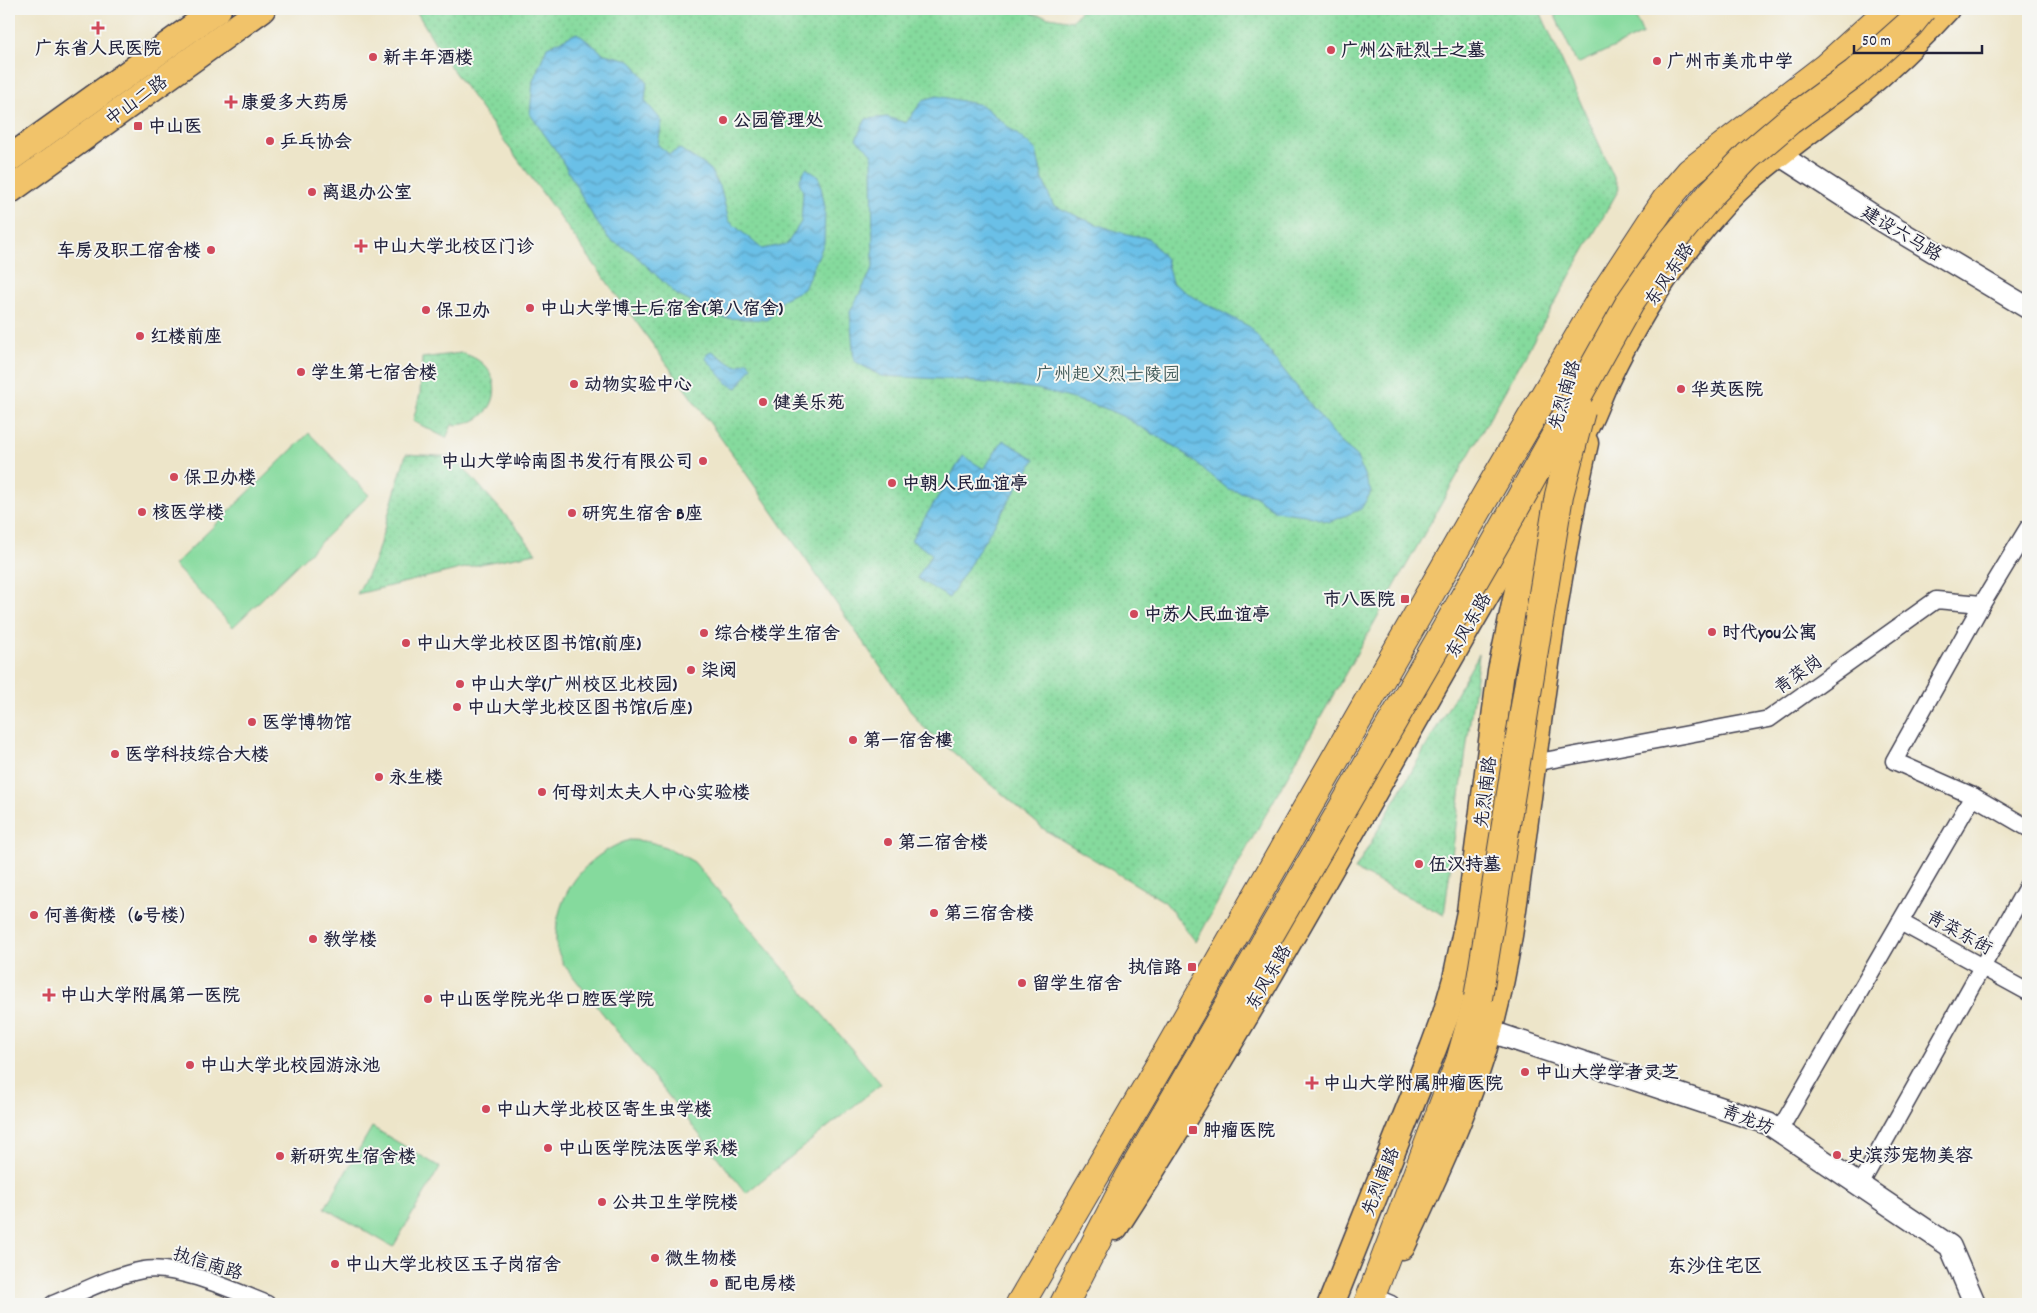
<svg xmlns="http://www.w3.org/2000/svg" width="2037" height="1313" font-family="Dekko,'LXGW WenKai TC',sans-serif">
<style>
.grass{fill:#85da9d;stroke:#547e6c}
.park{fill:url(#park-dots);stroke:#547e6c}
.water{fill:url(#water-waves);stroke:#467191}
.lines{fill:none;stroke-linecap:round;stroke-linejoin:round}
.minor-casing{stroke:#403f50;stroke-width:19}
.tertiary-casing{stroke:#403f50;stroke-width:24}
.primary-casing{stroke:#403f50;stroke-width:29}
.trunk-casing{stroke:#403f50;stroke-width:30}
.minor{stroke:#fff;stroke-width:16}
.tertiary{stroke:#fff;stroke-width:21}
.primary{stroke:#f1c36a;stroke-width:26}
.trunk{stroke:#f1c36a;stroke-width:28}
.trunk-bridge-casing{stroke:#403f50;stroke-width:30;stroke-linecap:butt}
.trunk-bridge{stroke:#f1c36a;stroke-width:28}
.poi-dot{fill:#d1495b;stroke:#f6f6f2;stroke-width:2}
.labels{text-anchor:middle;stroke-width:4;stroke-linejoin:round;paint-order:stroke}
.poi-label{font-size:18px;font-weight:bold;fill:#22223b;stroke:#f6f6f2;text-anchor:start}
.street-label{font-size:18px;fill:#22223b;stroke:#f6f6f2}
.park-label{font-size:18px;fill:#405958;stroke:#f6f6f2}
.neighbourhood-label{font-size:19px;font-weight:bold;fill:#22223b;stroke:#f6f6f2}
</style>
<defs>
<pattern id="park-dots" width="8" height="8" patternUnits="userSpaceOnUse" patternTransform="scale(1.25)"><rect width="8" height="8" fill="#85da9d"/><path d="M2 2h.1M6 6h.1" fill="none" stroke="#73bb88" stroke-width="1.8" stroke-linecap="round"/></pattern>
<pattern id="water-waves" width="16" height="10" patternUnits="userSpaceOnUse" patternTransform="scale(1.25)"><rect width="16" height="10" fill="#6bc0e7"/><path d="M0 5q4-4 8 0t8 0" fill="none" stroke="#589cbc"/></pattern>
</defs>
<rect width="100%" height="100%" fill="#f6f6f2"/>
<filter id="ink" filterUnits="userSpaceOnUse"><feTurbulence type="fractalNoise" baseFrequency=".02" numOctaves="2"/><feDisplacementMap in="SourceGraphic" scale="10" xChannelSelector="R" yChannelSelector="G"/><feConvolveMatrix kernelMatrix="1 2 1 2 8 2 1 2 1" color-interpolation-filters="sRGB"/></filter>
<filter id="wash" filterUnits="userSpaceOnUse"><feTurbulence type="fractalNoise" baseFrequency=".0096" numOctaves="4" result="noise"/><feDisplacementMap in="SourceGraphic" scale="20" xChannelSelector="R" yChannelSelector="G"/><feGaussianBlur stdDeviation="1.12" result="paint"/><feColorMatrix in="noise" values="0 0 0 0 0 0 0 0 0 0 0 0 0 0 0 0 0 1.4 0 .05"/><feComposite in="paint" operator="in"/></filter>
<g filter="url(#wash)">
<rect width="100%" height="100%" fill="#ede5c9"/>
<g class="grass">
<polygon points="1552,9 1632,9 1643,34 1577,64"/>
<polygon points="309,433 369,495 233,627 174,565"/>
<path d="M629,840C656,840 671,849 694,862L881,1084L746,1193L564,965C561,958 556,950 556,943C554,895 585,855 629,840Z"/>
<polygon points="372,1127 440,1167 393,1247 325,1208"/>
</g>
<g class="park">
<polygon points="415,9 1029,9 1033,14 1072,21 1082,9 1539,9 1619,189 1248,846 1196,942 1165,902 1045,830 920,724 736,459 444,58"/>
<path d="M461,353C511,365 503,426 452,425L446,438L413,421L420,394L422,358Z"/>
<polygon points="406,454 454,457 516,527 536,553 485,563 357,594 375,560"/>
<polygon points="1479,654 1444,915 1355,870"/>
</g>
<g class="water">
<polygon points="577,33 604,54 630,60 647,81 645,101 662,121 658,145 669,154 680,149 709,168 721,190 729,221 762,249 787,244 801,222 803,192 799,181 806,168 819,177 825,207 824,243 804,289 783,299 768,320 723,318 677,295 632,252 610,240 595,220 559,155 530,114 533,81 547,47"/>
<path d="M937,96L982,105L1036,150L1043,180L1053,205C1085,220 1113,233 1148,238L1166,259L1172,283L1197,299L1250,327L1340,442L1356,455L1371,492L1361,509L1330,522L1305,515L1275,511L1255,496L1228,489L1180,450L1122,416L1104,408L1038,389L961,380L881,376L854,361L850,312L873,268L872,153L856,139L866,119L887,117L906,123L923,100Z"/>
<polygon points="712,351 731,364 738,366 748,361 752,367 737,388 728,384 706,359 707,353"/>
<polygon points="1003,440 1035,459 949,598 917,578 932,554 911,540 963,456 984,469"/>
</g>
</g>
<g filter="url(#ink)">
<g class="lines">
<g class="minor-casing">
<g id="minor">
<polyline points="2028,528 1982,604 1894,761 1973,796 2028,828"/>
<polyline points="1533,763 1769,719 1936,600 1982,604"/>
<polyline points="1900,922 2028,992"/>
<polyline points="1779,1131 1973,796"/>
<polyline points="1860,1185 2028,885"/>
<polyline points="1379,1299 1391,1304"/>
<path d="M53,1304C82,1292 111,1276 143,1270C176,1264 235,1291 267,1304"/>
</g>
</g>
<g class="tertiary-casing">
<g id="tertiary">
<polyline points="1765,151 1778,154 1874,216 2028,308"/>
<polyline points="1489,1031 1769,1124 1950,1246 1975,1304"/>
</g>
</g>
<g class="primary-casing">
<g id="primary">
<polyline points="9,159 218,9"/>
<polyline points="9,191 262,9"/>
<path d="M1115,1227C1281,972 1419,700 1578,440C1591,420 1596,401 1606,380C1628,333 1656,286 1688,245C1703,226 1719,206 1737,189C1773,155 1815,127 1854,96C1887,69 1918,40 1946,9"/>
<path d="M1402,1246C1434,1176 1469,1105 1489,1030C1509,956 1517,880 1527,805C1543,684 1558,562 1585,443"/>
<polyline points="1331,1304 1433,1049 1446,1014 1456,979 1470,912 1501,671 1530,533"/>
</g>
</g>
<g class="trunk-casing">
<g id="trunk">
<polyline points="1020,1304 1168,1051 1488,492 1601,299 1654,218 1666,200 1690,172 1826,67 1890,9"/>
<polyline points="1064,1304 1129,1178 1266,941"/>
<polyline points="1368,1304 1460,1061 1478,998"/>
</g>
</g>
<use href="#minor" class="minor"/>
<use href="#tertiary" class="tertiary"/>
<use href="#primary" class="primary"/>
<use href="#trunk" class="trunk"/>
<g class="trunk-bridge-casing">
<g id="trunk-bridge">
<polyline points="1266,941 1495,544 1630,302 1670,244 1712,193 1748,156 1789,121 1855,73 1910,24 1922,9"/>
<polyline points="1478,998 1559,495 1581,411"/>
</g>
</g>
<use href="#trunk-bridge" class="trunk-bridge"/>
</g>
</g>
<g class="poi-dot">
<path d="M95.5 20.5h5v5h5v5h-5v5h-5v-5h-5v-5h5z"/>
<circle cx="1331" cy="50" r="5"/>
<circle cx="373" cy="57" r="5"/>
<circle cx="1657" cy="61" r="5"/>
<path d="M228.5 94.5h5v5h5v5h-5v5h-5v-5h-5v-5h5z"/>
<circle cx="723" cy="120" r="5"/>
<rect x="133" y="121" width="10" height="10" rx="2.5"/>
<circle cx="270" cy="141" r="5"/>
<circle cx="312" cy="192" r="5"/>
<path d="M358.5 238.5h5v5h5v5h-5v5h-5v-5h-5v-5h5z"/>
<circle cx="211" cy="250" r="5"/>
<circle cx="530" cy="308" r="5"/>
<circle cx="426" cy="310" r="5"/>
<circle cx="140" cy="336" r="5"/>
<circle cx="301" cy="372" r="5"/>
<circle cx="574" cy="384" r="5"/>
<circle cx="1681" cy="389" r="5"/>
<circle cx="763" cy="402" r="5"/>
<circle cx="703" cy="461" r="5"/>
<circle cx="174" cy="477" r="5"/>
<circle cx="892" cy="483" r="5"/>
<circle cx="142" cy="512" r="5"/>
<circle cx="572" cy="513" r="5"/>
<rect x="1400" y="594" width="10" height="10" rx="2.5"/>
<circle cx="1134" cy="614" r="5"/>
<circle cx="1712" cy="632" r="5"/>
<circle cx="704" cy="633" r="5"/>
<circle cx="406" cy="643" r="5"/>
<circle cx="691" cy="670" r="5"/>
<circle cx="460" cy="684" r="5"/>
<circle cx="457" cy="707" r="5"/>
<circle cx="252" cy="722" r="5"/>
<circle cx="853" cy="740" r="5"/>
<circle cx="115" cy="754" r="5"/>
<circle cx="379" cy="777" r="5"/>
<circle cx="542" cy="792" r="5"/>
<circle cx="888" cy="842" r="5"/>
<circle cx="1419" cy="864" r="5"/>
<circle cx="934" cy="913" r="5"/>
<circle cx="34" cy="915" r="5"/>
<circle cx="313" cy="939" r="5"/>
<rect x="1187" y="962" width="10" height="10" rx="2.5"/>
<circle cx="1022" cy="983" r="5"/>
<path d="M46.5 987.5h5v5h5v5h-5v5h-5v-5h-5v-5h5z"/>
<circle cx="428" cy="999" r="5"/>
<circle cx="190" cy="1065" r="5"/>
<circle cx="1525" cy="1072" r="5"/>
<path d="M1309.5 1075.5h5v5h5v5h-5v5h-5v-5h-5v-5h5z"/>
<circle cx="486" cy="1109" r="5"/>
<rect x="1188" y="1125" width="10" height="10" rx="2.5"/>
<circle cx="548" cy="1148" r="5"/>
<circle cx="1837" cy="1155" r="5"/>
<circle cx="280" cy="1156" r="5"/>
<circle cx="602" cy="1202" r="5"/>
<circle cx="655" cy="1258" r="5"/>
<circle cx="335" cy="1264" r="5"/>
<circle cx="714" cy="1283" r="5"/>
</g>
<g class="labels">
<g class="poi-label">
<text x="98" y="54" text-anchor="middle">广东省人民医院</text>
<text x="1341" y="56">广州公社烈士之墓</text>
<text x="383" y="63">新丰年酒楼</text>
<text x="1667" y="67">广州市美术中学</text>
<text x="241" y="108">康爱多大药房</text>
<text x="733" y="126">公园管理处</text>
<text x="148" y="132">中山医</text>
<text x="280" y="147">乒乓协会</text>
<text x="322" y="198">离退办公室</text>
<text x="372" y="252">中山大学北校区门诊</text>
<text x="201" y="256" text-anchor="end">车房及职工宿舍楼</text>
<text x="540" y="314">中山大学博士后宿舍(第八宿舍)</text>
<text x="436" y="316">保卫办</text>
<text x="150" y="342">红楼前座</text>
<text x="311" y="378">学生第七宿舍楼</text>
<text x="584" y="390">动物实验中心</text>
<text x="1691" y="395">华英医院</text>
<text x="773" y="408">健美乐苑</text>
<text x="693" y="467" text-anchor="end">中山大学岭南图书发行有限公司</text>
<text x="184" y="483">保卫办楼</text>
<text x="902" y="489">中朝人民血谊亭</text>
<text x="152" y="518">核医学楼</text>
<text x="582" y="519">研究生宿舍 B座</text>
<text x="1395" y="605" text-anchor="end">市八医院</text>
<text x="1144" y="620">中苏人民血谊亭</text>
<text x="1722" y="638">时代you公寓</text>
<text x="714" y="639">综合楼学生宿舍</text>
<text x="416" y="649">中山大学北校区图书馆(前座)</text>
<text x="701" y="676">柒阅</text>
<text x="470" y="690">中山大学(广州校区北校园)</text>
<text x="467" y="713">中山大学北校区图书馆(后座)</text>
<text x="262" y="728">医学博物馆</text>
<text x="863" y="746">第一宿舍樓</text>
<text x="125" y="760">医学科技综合大楼</text>
<text x="389" y="783">永生楼</text>
<text x="552" y="798">何母刘太夫人中心实验楼</text>
<text x="898" y="848">第二宿舍楼</text>
<text x="1429" y="870">伍汉持墓</text>
<text x="944" y="919">第三宿舍楼</text>
<text x="44" y="921">何善衡楼（6号楼）</text>
<text x="323" y="945">教学楼</text>
<text x="1182" y="973" text-anchor="end">执信路</text>
<text x="1032" y="989">留学生宿舍</text>
<text x="60" y="1001">中山大学附属第一医院</text>
<text x="438" y="1005">中山医学院光华口腔医学院</text>
<text x="200" y="1071">中山大学北校园游泳池</text>
<text x="1535" y="1078">中山大学学者灵芝</text>
<text x="1323" y="1089">中山大学附属肿瘤医院</text>
<text x="496" y="1115">中山大学北校区寄生虫学楼</text>
<text x="1203" y="1136">肿瘤医院</text>
<text x="558" y="1154">中山医学院法医学系楼</text>
<text x="1847" y="1161">史滨莎宠物美容</text>
<text x="290" y="1162">新研究生宿舍楼</text>
<text x="612" y="1208">公共卫生学院楼</text>
<text x="665" y="1264">微生物楼</text>
<text x="345" y="1270">中山大学北校区玉子岗宿舍</text>
<text x="724" y="1289">配电房楼</text>
</g>
<g class="street-label">
<text transform="translate(136 100) rotate(-36)" y="6">中山二路</text>
<text transform="translate(1902 233) rotate(31)" y="6">建设六马路</text>
<text transform="translate(1669 274) rotate(-56)" y="6">东风东路</text>
<text transform="translate(1564 395) rotate(-74)" y="6">先烈南路</text>
<text transform="translate(1468 625) rotate(-60)" y="6">东风东路</text>
<text transform="translate(1798 674) rotate(-35)" y="6">青菜岗</text>
<text transform="translate(1485 792) rotate(-83)" y="6">先烈南路</text>
<text transform="translate(1960 932) rotate(29)" y="6">青菜东街</text>
<text transform="translate(1268 977) rotate(-60)" y="6">东风东路</text>
<text transform="translate(1748 1119) rotate(21)" y="6">青龙坊</text>
<text transform="translate(1380 1181) rotate(-68)" y="6">先烈南路</text>
<text transform="translate(208 1263) rotate(17)" y="6">执信南路</text>
</g>
<g class="park-label">
<text x="1108" y="380">广州起义烈士陵园</text>
</g>
<g class="neighbourhood-label">
<text x="1715" y="1272">东沙住宅区</text>
</g>
</g>
<rect width="2037" height="1313" fill="none" stroke="#f6f6f2" stroke-width="30"/>
<path d="M1854 45v8h128v-8" fill="none" stroke="#22223b" stroke-width="2.5"/>
<text x="1862" y="45" font-size="15" fill="#22223b" stroke="#f6f6f2" stroke-width="4" paint-order="stroke">50 m</text>
</svg>
